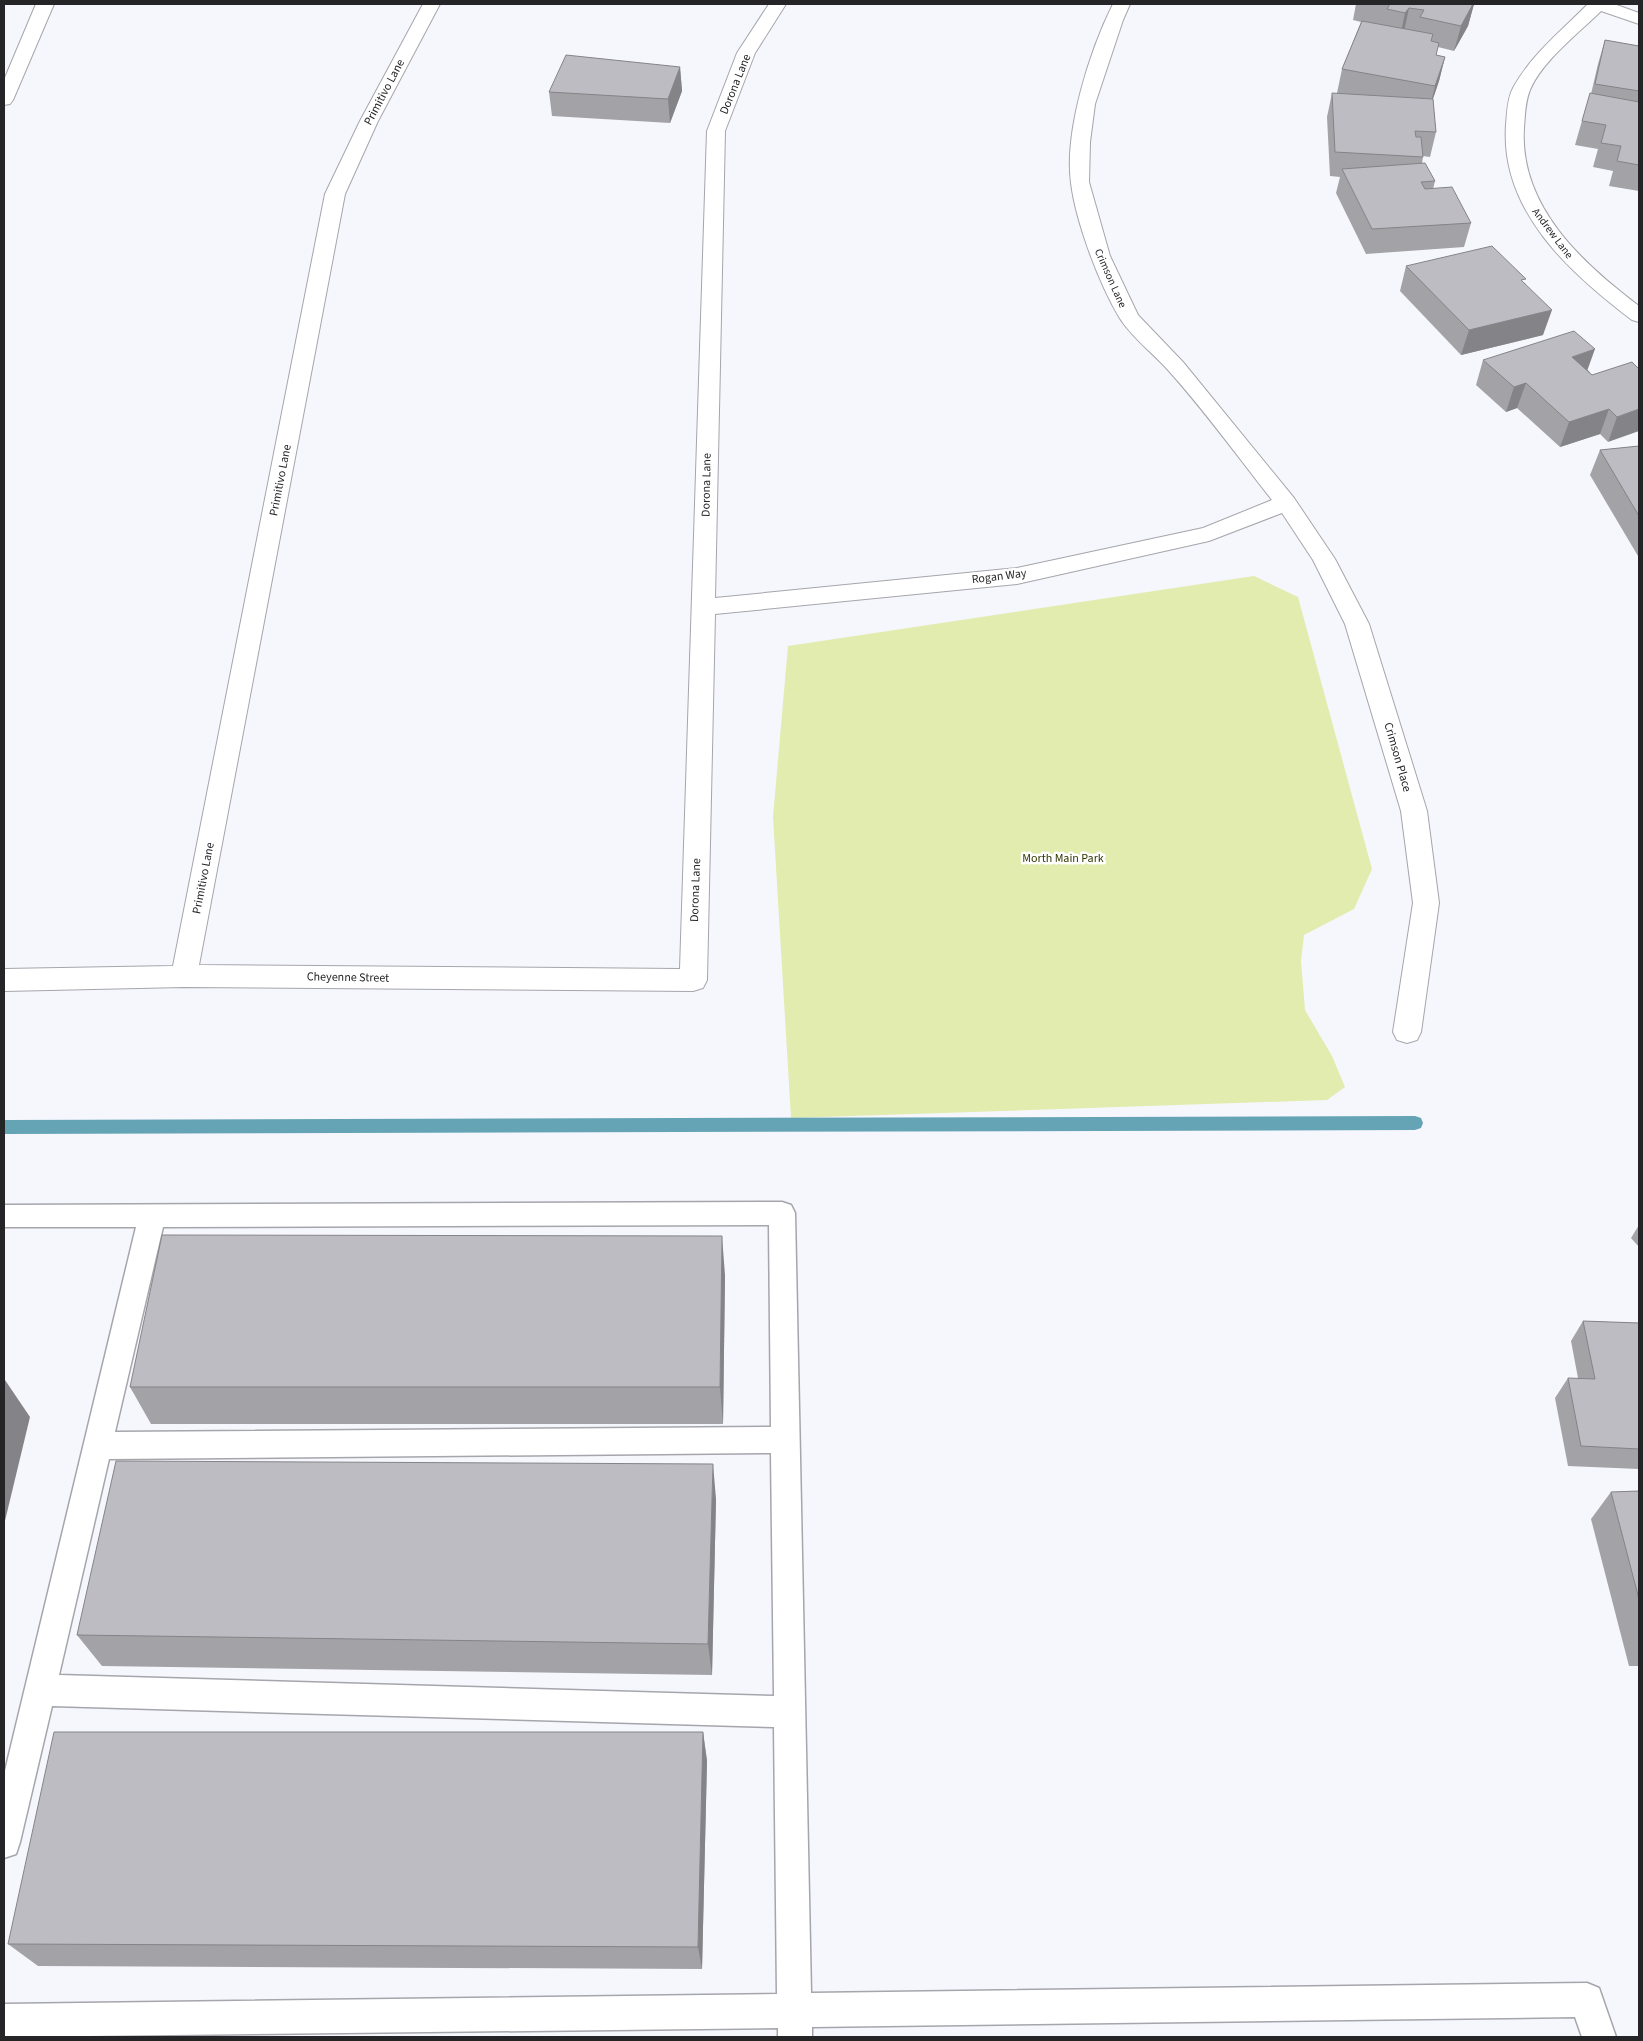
<svg xmlns="http://www.w3.org/2000/svg" width="1643" height="2041" font-family="'Source Sans 3',sans-serif">
<style>
.green{fill:#e1ecae}
.lines{fill:none;stroke-linecap:round;stroke-linejoin:round}
.stream{fill:#64a4b5;fill-rule:evenodd}
.lane-casing{stroke:#a5a5ac;stroke-width:3}
.street-casing{stroke:#a5a5ac;stroke-width:2}
.lane{fill:#fff;fill-rule:evenodd}
.street{fill:#fff;fill-rule:evenodd}
.wall{fill:#a2a2a7}
.shaded-wall{fill:#848488}
.building{fill:#bcbcc2;stroke:#848488}
.labels{text-anchor:middle;stroke-width:5;stroke-linejoin:round;paint-order:stroke}
.far-street-label{font-size:11px;fill:#252528;stroke:#fff}
.street-label{font-size:12px;fill:#252528;stroke:#fff}
.park-label{font-size:12px;fill:#323801;stroke:#fff}
</style>
<rect width="100%" height="100%" fill="#f6f6fd"/>
<polygon class="green" points="1254,576 1298,597 1372,869 1354,909 1304,935 1301,961 1305,1010 1332,1056 1345,1087 1327,1100 791,1118 773,817 788,646"/>
<g class="lines">
<polygon class="stream" points="1415,1116 1421,1118 1423,1123 1421,1128 1415,1130 4,1134 4,1120"/>
<g class="lane-casing">
<path id="lane" d="M782,1202L791,1205L795,1213L811,1993L1587,1983L1599,1988L1616,2037H1582L1575,2017L812,2027V2037H778V2028L4,2037V2004L777,1994L774,1727L52,1706L20,1842L16,1854L4,1858V1775L136,1227H4V1205ZM769,1225L771,1427L115,1432L163,1227ZM771,1453L774,1696L59,1675L109,1459Z"/>
</g>
<g class="street-casing">
<g id="street">
<polygon points="36,4 54,4 13,100 10,104 4,105 4,80"/>
<path d="M423,4H440L378,121L345,194L199,965L680,969L707,131L737,53L769,4H786L755,53L725,131L715,598L1017,568L1203,528L1272,500C1238,457 1205,411 1168,370C1153,353 1131,337 1119,317C1099,283 1076,223 1071,183C1064,131 1090,50 1113,4H1130L1123,20L1095,104L1090,142L1089,182L1110,256L1138,315L1183,362L1294,498L1335,559L1369,624L1427,811L1439,903L1421,1032L1417,1040L1407,1043L1397,1040L1393,1032L1413,903L1401,811L1345,624L1313,560L1282,513L1209,541L1017,584L715,614L707,980L703,988L693,991L184,987L4,991V969L173,966L325,194L360,121Z"/>
<path d="M1588,4H1614L1639,13V24L1601,11C1579,33 1542,61 1530,90C1525,102 1525,116 1524,128C1519,206 1582,263 1639,306V322L1632,320C1570,273 1500,211 1506,125C1507,114 1507,99 1513,88C1531,55 1562,30 1588,4Z"/>
</g>
</g>
<use href="#lane" class="lane"/>
<use href="#street" class="street"/>
</g>
<g class="wall">
<polygon points="1356,4 1474,4 1468,26 1454,51 1438,47 1436,55 1445,57 1439,81 1433,99 1436,132 1430,157 1423,156 1422,164 1435,181 1433,189 1471,223 1464,247 1366,254 1336,193 1340,177 1330,176 1327,117 1332,93 1340,94 1337,93 1342,69 1361,22 1353,20"/>
<polygon points="1605,40 1639,46 1639,191 1609,186 1613,171 1593,167 1598,149 1575,145 1590,93 1591,94 1598,64"/>
<polygon points="680,67 682,91 670,123 552,116 549,92"/>
<polygon points="1406,266 1525,283 1543,335 1461,355 1400,291"/>
<polygon points="1483,360 1588,370 1592,375 1639,369 1608,442 1600,434 1560,447 1517,408 1506,412 1476,385"/>
<polygon points="1639,446 1639,556 1638,556 1590,475 1600,450"/>
<polygon points="1639,1225 1639,1247 1631,1238"/>
<polygon points="725,1275 723,1424 151,1424 130,1387"/>
<polygon points="1583,1321 1639,1323 1639,1469 1568,1466 1555,1398 1568,1378 1578,1378 1571,1341"/>
<polygon points="1639,1491 1639,1666 1629,1666 1591,1519 1611,1492"/>
<polygon points="716,1499 712,1675 102,1666 77,1635"/>
<polygon points="703,1732 707,1761 702,1969 38,1966 8,1944"/>
</g>
<g class="shaded-wall">
<polygon points="1473,4 1474,4 1468,26 1454,51 1461,26"/>
<polygon points="1409,8 1404,32 1400,37 1405,13"/>
<polygon points="1445,57 1439,81 1429,110 1435,86"/>
<polygon points="680,67 682,91 670,123 668,99"/>
<polygon points="1552,310 1543,335 1461,355 1469,330"/>
<polygon points="1595,349 1586,374 1572,357"/>
<polygon points="1526,383 1517,408 1506,412 1514,387"/>
<polygon points="1609,409 1600,434 1560,447 1569,422"/>
<polygon points="1639,409 1639,431 1608,442 1617,417"/>
<polygon points="722,1236 725,1275 723,1424 720,1387"/>
<polygon points="5,1380 30,1417 4,1525 4,1384"/>
<polygon points="713,1464 716,1499 712,1675 708,1644"/>
<polygon points="703,1732 707,1761 702,1969 698,1947"/>
</g>
<g class="building">
<polygon points="1390,4 1473,4 1461,26 1420,17 1424,10 1409,8 1405,13 1387,9"/>
<polygon points="1362,21 1433,34 1431,41 1439,43 1436,55 1445,57 1435,86 1342,69"/>
<polygon points="1605,40 1639,46 1639,91 1595,84"/>
<polygon points="566,55 680,67 668,99 549,92"/>
<polygon points="1332,93 1433,99 1436,132 1415,131 1416,137 1421,137 1423,157 1335,152"/>
<polygon points="1590,93 1639,102 1639,165 1617,161 1621,146 1601,143 1606,125 1582,121"/>
<polygon points="1425,163 1435,181 1421,182 1425,189 1452,187 1471,223 1372,229 1342,169"/>
<polygon points="1492,246 1526,279 1521,280 1552,310 1469,330 1406,266"/>
<polygon points="1574,331 1595,349 1572,357 1592,375 1632,362 1639,369 1639,409 1617,417 1609,409 1569,422 1526,383 1514,387 1483,360"/>
<polygon points="1639,446 1639,516 1600,450"/>
<polygon points="162,1235 722,1236 720,1387 130,1387"/>
<polygon points="1583,1321 1639,1323 1639,1449 1581,1446 1568,1378 1595,1379"/>
<polygon points="116,1461 713,1464 708,1644 77,1635"/>
<polygon points="1639,1491 1639,1599 1611,1492"/>
<polygon points="54,1732 703,1732 698,1947 8,1944"/>
</g>
<g class="labels">
<g class="far-street-label">
<text transform="translate(1553 233) rotate(53)" y="4">Andrew Lane</text>
<text transform="translate(1111 278) rotate(66)" y="4">Crimson Lane</text>
</g>
<g class="street-label">
<text transform="translate(735 84) rotate(-68)" y="4">Dorona Lane</text>
<text transform="translate(384 92) rotate(-62)" y="4">Primitivo Lane</text>
<text transform="translate(280 480) rotate(-79)" y="4">Primitivo Lane</text>
<text transform="translate(706 485) rotate(-89)" y="4">Dorona Lane</text>
<text transform="translate(999 576) rotate(-7)" y="4">Rogan Way</text>
<text transform="translate(1398 757) rotate(74)" y="4">Crimson Place</text>
<text transform="translate(203 878) rotate(-79)" y="4">Primitivo Lane</text>
<text transform="translate(695 890) rotate(-88)" y="4">Dorona Lane</text>
<text transform="translate(348 977) rotate(1)" y="4">Cheyenne Street</text>
</g>
<g class="park-label">
<text x="1063" y="862">Morth Main Park</text>
</g>
</g>
<rect width="1643" height="2041" fill="none" stroke="#252528" stroke-width="10"/>
</svg>
